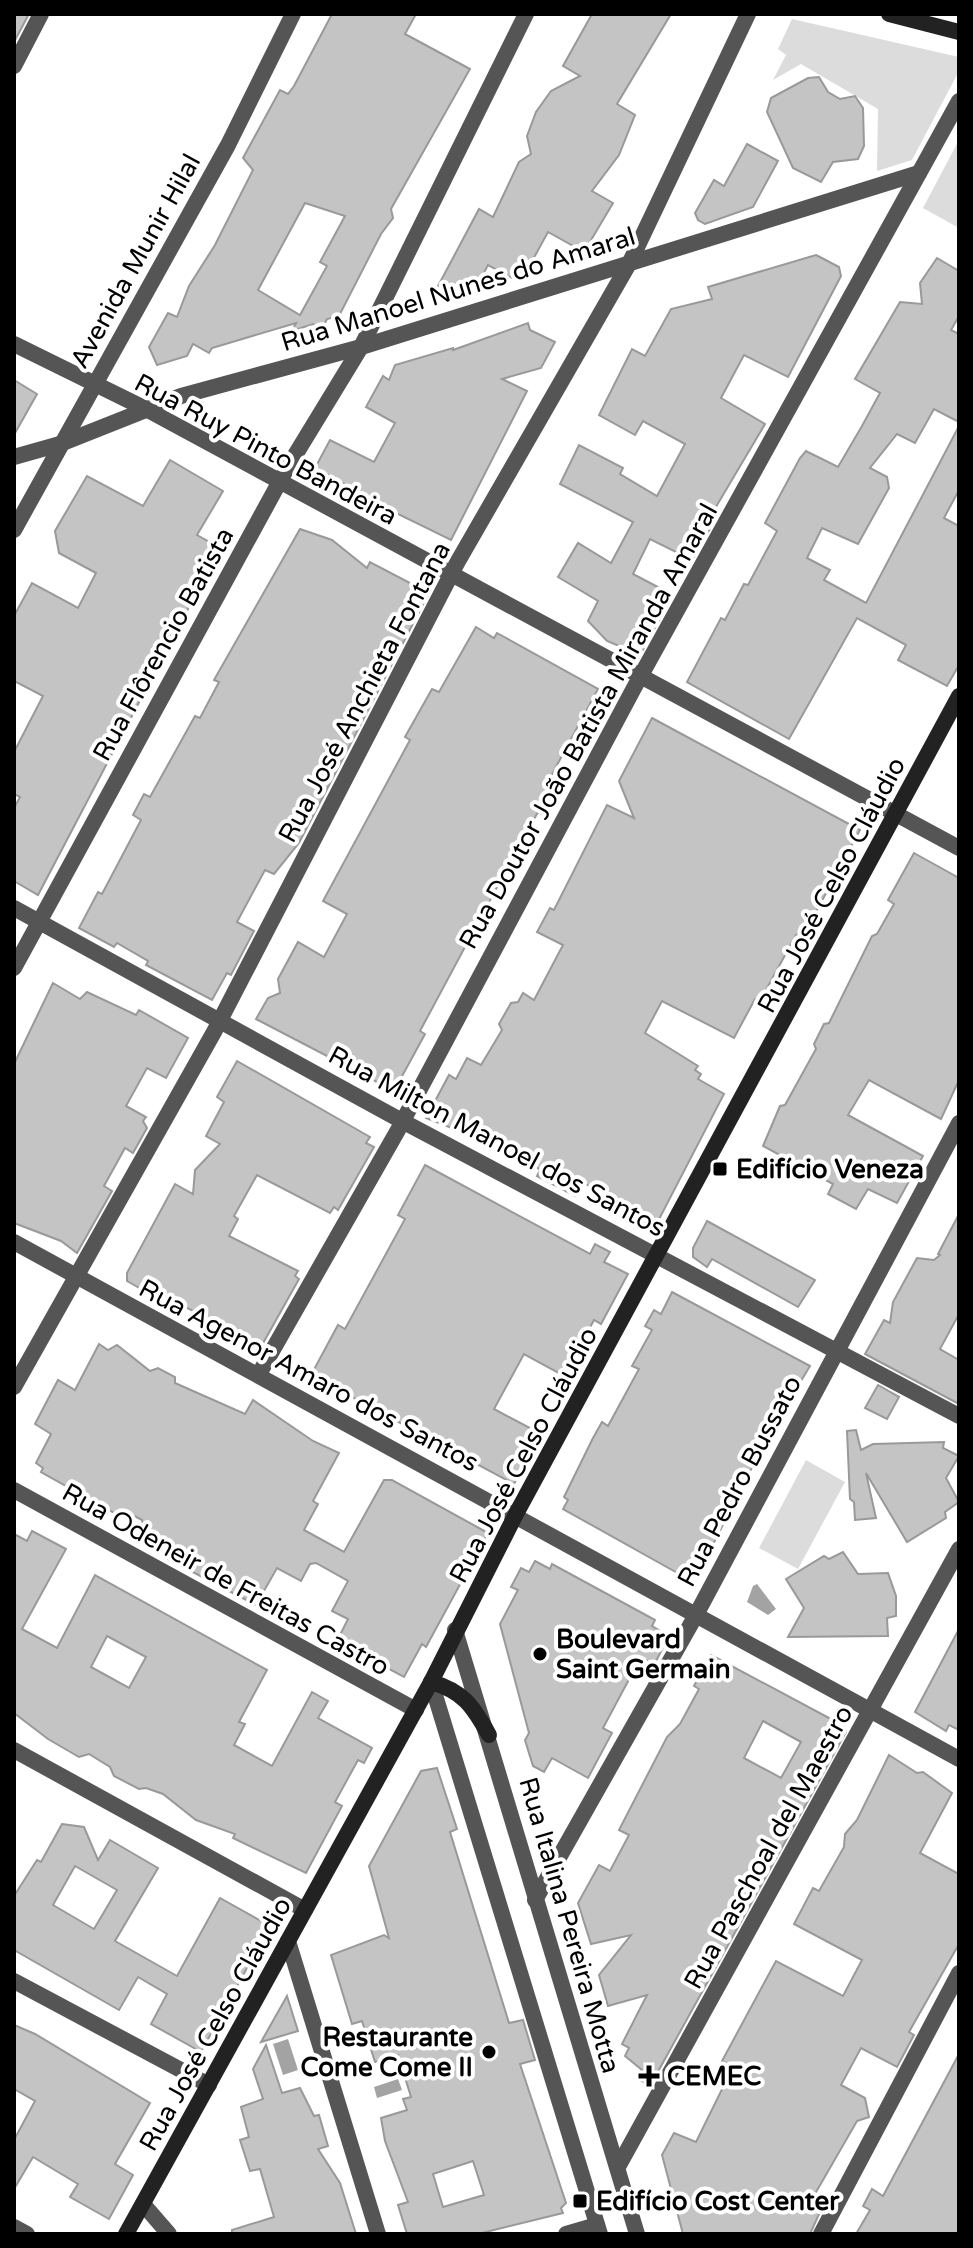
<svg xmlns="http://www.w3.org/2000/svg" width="973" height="2248" font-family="'Varela Round',sans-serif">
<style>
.green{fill:#dcdcdc}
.water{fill:#a3a3a3}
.building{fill:#c4c4c4;stroke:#999;stroke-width:2;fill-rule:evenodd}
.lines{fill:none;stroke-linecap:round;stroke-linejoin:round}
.street{stroke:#555;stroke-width:16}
.secondary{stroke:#222;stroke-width:16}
.poi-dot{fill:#000;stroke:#fff;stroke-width:3}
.labels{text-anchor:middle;stroke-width:8;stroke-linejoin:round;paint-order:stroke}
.street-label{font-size:26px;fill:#000;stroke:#fff}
.poi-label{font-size:26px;font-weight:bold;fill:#000;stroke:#fff;text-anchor:start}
</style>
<rect width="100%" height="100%" fill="#fff"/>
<g class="green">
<polygon points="792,19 959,57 959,71 912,160 877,171 878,109 801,64 773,80 786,55 778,49"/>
<polygon points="959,140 959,228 923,208"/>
<polygon points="806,1460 845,1482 798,1569 759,1548"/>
</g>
<g class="water">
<polygon points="757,1584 776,1609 768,1615 747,1602 753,1586"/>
<polygon points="288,2039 298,2070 283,2075 273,2044"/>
<polygon points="398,2079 402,2090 377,2098 374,2087"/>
</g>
<g class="building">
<polygon points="14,14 29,14 14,42"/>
<path d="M332,14H416L405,34L470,69L391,209L393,218L381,234L339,316L327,319L322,329L313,324L292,331L296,323L212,348L209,353L193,344L187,356L157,365L149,347L168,313L177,317L189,286L215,245L253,170L243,158L280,90L288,94L294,86ZM305,203L345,216L320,262L327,266L300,315L258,290Z"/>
<polygon points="592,14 671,14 617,104 635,115 619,155 592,191 613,203 584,252 548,232 525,274 512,278 488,265 475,290 452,298 437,288 479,209 493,217 519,162 531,154 527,136 536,112 551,91 580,76 563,66"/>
<polygon points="819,77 828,92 840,99 855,96 863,108 864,146 858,159 833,162 821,182 793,168 767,112 771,98 808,78"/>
<polygon points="747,144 778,161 753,207 705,224 698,220 695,213 714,180 724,186"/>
<polygon points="816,255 839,267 841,276 788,377 744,355 721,398 765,424 707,522 712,525 692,560 650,539 633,574 673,595 640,655 607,641 588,621 598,601 558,577 578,543 611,563 633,522 560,484 579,445 623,468 620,474 657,496 685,444 643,421 635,435 599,415 632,349 645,356 671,309 712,299 708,287"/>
<polygon points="937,258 959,271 959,316 951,330 959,334 959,422 934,409 915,443 897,434 870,468 887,477 889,488 858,544 822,528 807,558 830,570 824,580 866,603 959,426 959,490 944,518 959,526 959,665 947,686 898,660 906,645 857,618 789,739 687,682 721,618 725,620 744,584 748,585 777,531 765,523 800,458 806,451 838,467 862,426 880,393 855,379 900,302 922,304 920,283"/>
<polygon points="528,323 530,330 555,342 541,368 502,379 527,391 451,540 386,508 383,514 369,505 372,499 315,468 330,440 374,462 395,423 366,407 383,376 389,380 395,365 453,348 453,350"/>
<polygon points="14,380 37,394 14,435"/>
<polygon points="170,460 223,491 197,535 220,548 38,895 14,881 14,808 20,797 14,794 14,752 43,696 14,681 14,616 32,583 78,608 96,573 59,553 55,531 87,476 143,506"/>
<polygon points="300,529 332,540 367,568 370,562 429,593 299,843 274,874 265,870 237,922 254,931 231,975 227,973 212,1000 146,965 148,961 117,943 114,947 79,928 98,892 102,894 141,820 133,815 144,794 150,797 195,716 200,718 219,682 214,680"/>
<polygon points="476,627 494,638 497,633 598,689 549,780 559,785 543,815 538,812 510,863 420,1031 425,1034 394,1091 256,1019 268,998 280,993 278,979 298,942 324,957 347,914 323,901 410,740 405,737 432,689 439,692"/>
<polygon points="652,718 860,830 802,938 796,935 760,1001 755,999 734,1038 662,1001 645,1033 698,1066 695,1070 701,1074 698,1079 724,1094 654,1229 636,1219 640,1213 582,1182 575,1196 537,1176 540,1170 524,1156 426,1118 449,1075 456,1079 467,1058 481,1065 502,1030 499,1024 511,1003 518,1002 523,993 534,1000 563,945 537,932 550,908 554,910 607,805 634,818 619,781"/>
<polygon points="914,853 959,878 959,1080 941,1119 869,1080 848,1115 923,1156 897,1203 868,1189 856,1209 828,1194 833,1184 763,1146 780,1106 785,1105 816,1049 814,1044 824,1024 829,1023 872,936 877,934 894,904 888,900"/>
<polygon points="53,983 80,999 87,992 136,1015 139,1010 188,1038 166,1078 147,1068 126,1106 146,1117 143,1121 147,1128 133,1153 125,1148 104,1186 112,1191 77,1253 61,1241 14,1223 14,1064"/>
<polygon points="237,1061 370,1137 366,1143 374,1147 338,1210 334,1207 330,1213 257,1175 234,1216 238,1219 229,1236 298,1271 295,1276 299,1279 262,1345 257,1342 255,1347 205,1317 172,1300 169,1305 127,1281 127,1273 175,1184 193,1194 195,1170 220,1144 206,1136 224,1102 217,1097"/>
<polygon points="425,1165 590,1254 595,1244 610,1252 604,1262 628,1274 601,1324 594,1320 564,1376 524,1354 494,1409 541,1434 514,1484 311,1375 338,1325 345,1329 405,1219 398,1215"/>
<polygon points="959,1214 959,1314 940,1349 959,1360 959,1404 865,1354 884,1320 890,1323 893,1302 917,1258 934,1260 940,1255 938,1254"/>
<polygon points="707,1221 815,1280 798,1307 712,1259 707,1267 693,1257 693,1248"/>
<polygon points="672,1292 810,1366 767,1438 700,1570 696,1568 691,1577 683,1572 681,1575 563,1509 568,1500 564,1497 593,1438 602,1422 608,1426 639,1369 632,1366 652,1330 645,1326 654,1310 661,1314"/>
<polygon points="99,1344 108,1350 117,1345 150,1371 158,1368 175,1377 175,1383 245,1414 253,1400 313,1441 339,1453 313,1501 318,1504 304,1530 344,1552 384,1480 392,1480 488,1533 426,1647 422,1644 404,1677 337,1641 348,1619 332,1611 348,1581 316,1563 310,1564 301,1581 277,1568 256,1605 164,1557 172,1543 143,1529 142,1520 125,1511 118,1515 41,1472 43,1468 36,1463 51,1434 35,1424 58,1380 75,1390"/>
<polygon points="878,1385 899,1397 887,1419 865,1408"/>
<polygon points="856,1430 861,1450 873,1444 944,1442 943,1448 959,1456 946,1478 959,1502 945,1512 946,1518 907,1542 866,1473 876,1518 855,1520 854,1502 850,1499 847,1431"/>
<path d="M32,1531L66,1549L22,1629L57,1648L95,1575L267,1670L239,1722L245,1724L234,1745L272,1766L312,1692L328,1701L318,1718L372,1748L364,1763L358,1760L335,1802L342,1806L306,1873L233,1838L235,1834L196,1820L163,1794L146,1788L139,1789L114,1776L110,1767L89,1754L79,1757L48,1739L14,1713V1534L27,1541ZM107,1636L146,1657L129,1688L91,1667Z"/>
<polygon points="843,1552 858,1574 888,1573 896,1596 896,1616 887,1618 888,1636 788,1637 804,1608 786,1579 824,1556 829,1559"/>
<polygon points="535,1561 550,1569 552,1564 655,1620 652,1626 669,1636 654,1665 641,1657 603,1728 612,1733 588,1778 552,1758 544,1772 533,1766 525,1740 529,1733 500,1624 518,1590 511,1587 521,1568 529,1572"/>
<polygon points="959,1629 959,1730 949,1725 946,1731 915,1712"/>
<path d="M711,1655L844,1726L846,1732L650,2086L637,2078L642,2070L625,2056L629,2048L622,2044L647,1995L608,2006L599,1975L631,1935L591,1944L578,1903L599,1865L610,1871L629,1835L619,1830L667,1737L680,1724L699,1689L694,1686ZM763,1721L801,1742L781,1778L744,1758Z"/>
<polygon points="889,1755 917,1773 923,1772 952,1793 920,1853 959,1874 959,1944 909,2032 914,2035 897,2067 861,2048 841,2085 865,2098 869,2117 857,2121 808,2206 820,2212 810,2234 683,2234 662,2155 674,2133 696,2142 733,2067 722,2061 776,1961 843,1996 862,1960 794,1924 813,1888 819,1891 844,1847 845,1834 857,1820"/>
<path d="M437,1768L457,1829L450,1832L509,2023L523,2020L535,2060L520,2064L566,2203L561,2208L563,2213L478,2234H407L398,2205L408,2202L385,2141L381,2118L407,2110L403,2099L411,2097L398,2055L375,2062L362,2021L352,2024L331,1955L384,1935L389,1938L369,1866L421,1771ZM473,2161L484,2195L443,2207L433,2174Z"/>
<path d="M62,1824L84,1827L98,1860L110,1840L158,1868L115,1941L177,1976L220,1898L270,1926L201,2052L151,2024L167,1994L138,1977L119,2010L14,1950V1896L37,1860L41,1862ZM75,1866L117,1890L94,1929L53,1905Z"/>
<polygon points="287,1996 298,2031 261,2042"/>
<polygon points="14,2025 35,2034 150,2103 115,2164 133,2175 109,2219 70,2197 78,2184 33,2157 14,2189 14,2140 35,2101 14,2089"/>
<polygon points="266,2045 282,2093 300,2088 314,2116 319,2115 328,2146 318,2149 340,2183 356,2234 232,2234 232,2230 274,2217 260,2169 250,2171 240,2140 249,2137 241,2107 263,2099 253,2069"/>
<polygon points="959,2054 959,2234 856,2234 870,2210 863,2206 872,2189 883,2196"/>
</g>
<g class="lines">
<g class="street">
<polyline points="14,66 41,14"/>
<polyline points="14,344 146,409 959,848"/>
<polyline points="14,457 60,444 181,396 361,347 919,173"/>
<polyline points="14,530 228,145 293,14"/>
<polyline points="14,908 402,1121 959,1416"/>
<polyline points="14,968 286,470 361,347 526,14"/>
<polyline points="14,1242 959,1759"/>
<polyline points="259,1374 398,1130 634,688 959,101"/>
<polyline points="14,1387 214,1032 457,563 630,262 748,14"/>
<polyline points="14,1490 416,1710"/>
<polyline points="455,1630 637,2234"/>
<polyline points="431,1682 600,2234"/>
<polyline points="14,1750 305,1910"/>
<polyline points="535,1900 696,1615 959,1123"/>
<polyline points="288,1941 378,2234"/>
<polyline points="14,1981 209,2085"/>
<polyline points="618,2167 959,1549"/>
<polyline points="143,2204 169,2234"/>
<polyline points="14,2227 27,2234"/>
<polyline points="566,2234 597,2225"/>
<polyline points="821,2234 959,1973"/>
</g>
<g class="secondary">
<polyline points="889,14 959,32"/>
<path d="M431,1682C463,1691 473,1706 489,1735"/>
<polyline points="126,2234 431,1682 516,1514 959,696"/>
</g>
</g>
<g class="poi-dot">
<rect x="712" y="1161" width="16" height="16" rx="4"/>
<circle cx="540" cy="1654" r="8"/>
<circle cx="489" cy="2052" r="8"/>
<path d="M645 2064h8v8h8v8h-8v8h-8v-8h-8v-8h8z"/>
<rect x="572" y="2193" width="16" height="16" rx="4"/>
</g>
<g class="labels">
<g class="street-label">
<text transform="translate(135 261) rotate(-61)" y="9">Avenida Munir Hilal</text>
<text transform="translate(458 289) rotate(-17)" y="9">Rua Manoel Nunes do Amaral</text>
<text transform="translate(266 449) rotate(28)" y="9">Rua Ruy Pinto Bandeira</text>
<text transform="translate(163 644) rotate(-61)" y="9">Rua Flôrencio Batista</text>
<text transform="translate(364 692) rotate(-62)" y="9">Rua José Anchieta Fontana</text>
<text transform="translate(588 726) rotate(-61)" y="9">Rua Doutor João Batista Miranda Amaral</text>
<text transform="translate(831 885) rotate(-62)" y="9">Rua José Celso Cláudio</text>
<text transform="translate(497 1141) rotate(28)" y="9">Rua Milton Manoel dos Santos</text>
<text transform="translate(309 1375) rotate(28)" y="9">Rua Agenor Amaro dos Santos</text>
<text transform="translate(523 1455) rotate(-62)" y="9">Rua José Celso Cláudio</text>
<text transform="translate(739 1481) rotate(-62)" y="9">Rua Pedro Bussato</text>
<text transform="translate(226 1579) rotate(29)" y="9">Rua Odeneir de Freitas Castro</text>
<text transform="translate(768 1847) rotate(-61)" y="9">Rua Paschoal del Maestro</text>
<text transform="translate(570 1925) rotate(74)" y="9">Rua Italina Pereira Motta</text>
<text transform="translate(215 2024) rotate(-61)" y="9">Rua José Celso Cláudio</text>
</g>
<g class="poi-label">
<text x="736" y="1178">Edifício Veneza</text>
<text x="556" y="1648">Boulevard<tspan x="556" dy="30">Saint Germain</tspan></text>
<text x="473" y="2046" text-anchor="end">Restaurante<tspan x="473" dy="30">Come Come II</tspan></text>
<text x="667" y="2085">CEMEC</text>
<text x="596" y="2210">Edifício Cost Center</text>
</g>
</g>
<rect width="973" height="2248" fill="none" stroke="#000000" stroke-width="32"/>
</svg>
